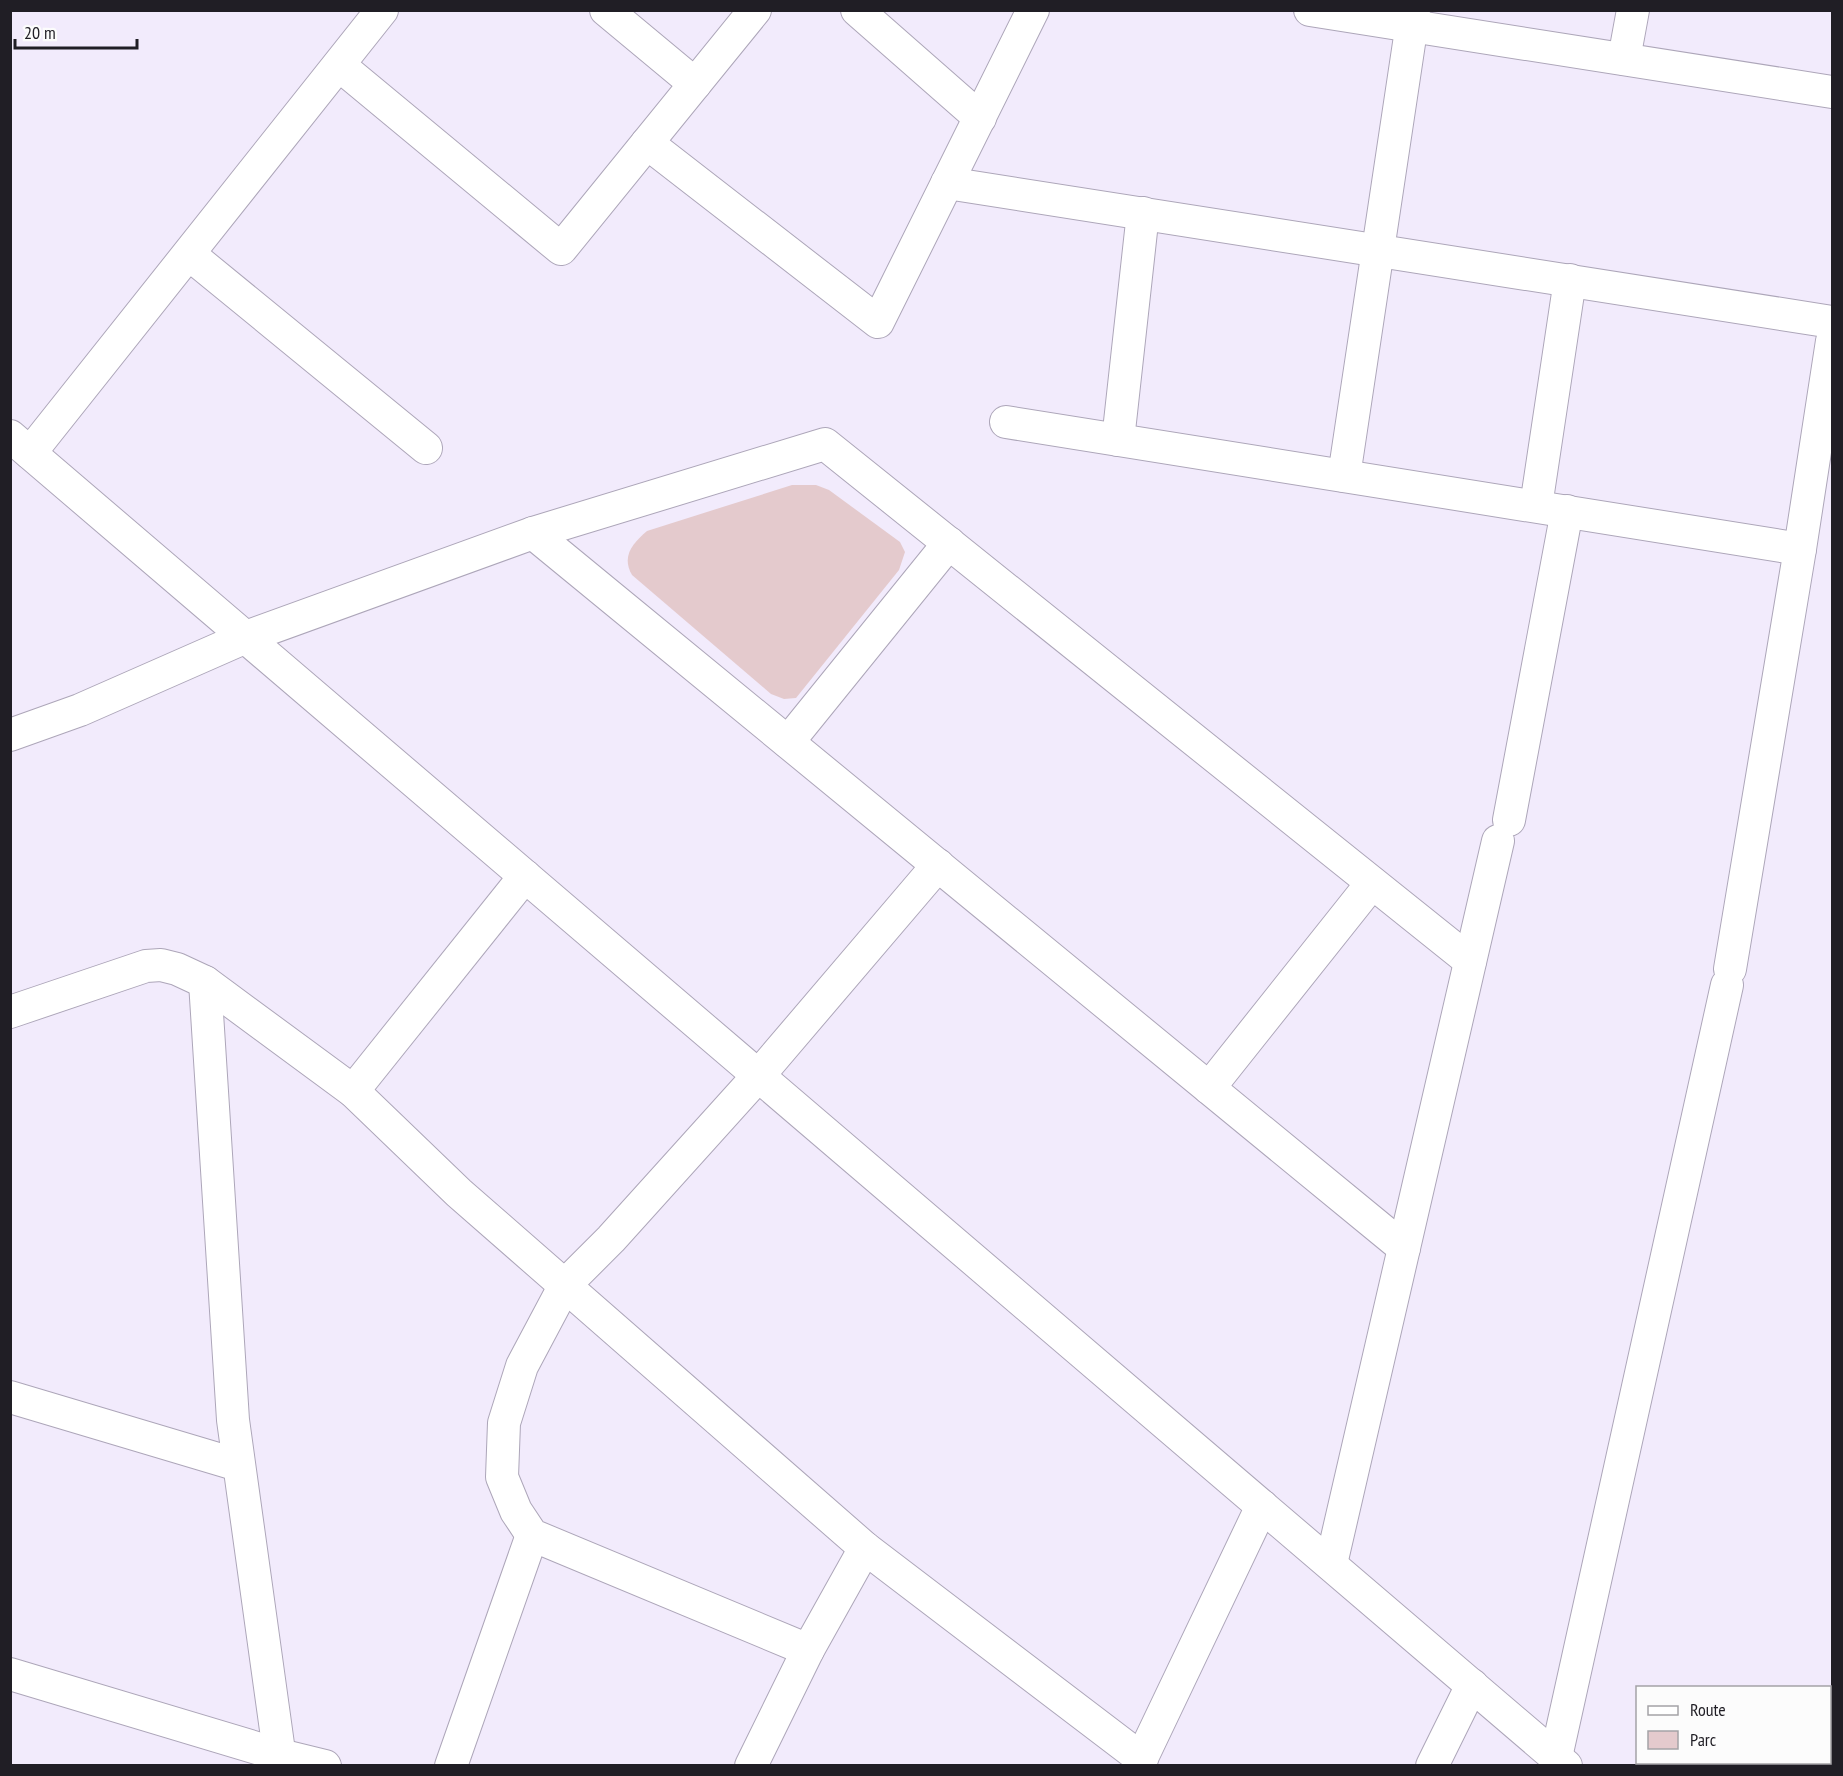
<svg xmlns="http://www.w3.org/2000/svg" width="1843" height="1776" font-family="'PT Sans Narrow',sans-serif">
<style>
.green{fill:#e4cacd}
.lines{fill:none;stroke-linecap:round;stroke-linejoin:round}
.minor-casing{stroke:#ada6b9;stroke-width:34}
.minor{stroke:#fff;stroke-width:32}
</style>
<rect width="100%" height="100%" fill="#f2ebfc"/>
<path class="green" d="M792,485H816L829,490L900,542L905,552L899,570L796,698L784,699L771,694L632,575C621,556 633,543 647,531Z"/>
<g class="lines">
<g class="minor-casing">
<g id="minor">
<polyline points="606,10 695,84"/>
<polyline points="857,10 980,118"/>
<polyline points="1310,10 1832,92"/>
<polyline points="1624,59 1633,10"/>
<polyline points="339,65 561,249 755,10"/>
<polyline points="647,143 878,322 1033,10"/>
<polyline points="947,183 1832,322"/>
<polyline points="189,254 426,448"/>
<polyline points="1006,422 1800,549"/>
<polyline points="10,436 1566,1766"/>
<polyline points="1118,440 1143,213"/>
<polyline points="30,453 382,10"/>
<polyline points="1344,476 1414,10"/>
<polyline points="1536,506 1570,280"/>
<polyline points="533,533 1404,1248"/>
<polyline points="10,735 80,710 246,637 533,533 825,444 1470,961"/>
<polyline points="788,742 949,543"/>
<polyline points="1509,820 1567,511"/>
<polyline points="1730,969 1800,549 1832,341"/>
<polyline points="205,982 233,1420 281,1766"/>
<polyline points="10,1012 146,966 161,965 177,969 205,982 353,1091 459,1193 865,1548 1142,1759"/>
<polyline points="1209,1088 1372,883"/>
<polyline points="353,1091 525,876"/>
<polyline points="10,1397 238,1465"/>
<polyline points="1331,1564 1498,841"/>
<polyline points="808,1650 532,1535 516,1511 502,1477 504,1423 522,1366 565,1285 611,1239 759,1075 938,865"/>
<polyline points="10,1674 280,1755 325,1766"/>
<polyline points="1556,1757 1727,985"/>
<polyline points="451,1766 532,1535"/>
<polyline points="751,1766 808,1650 865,1548"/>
<polyline points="1138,1766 1262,1506"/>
<polyline points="1432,1766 1472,1685"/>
</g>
</g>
<use href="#minor" class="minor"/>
</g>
<rect width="1843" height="1776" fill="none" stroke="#201e25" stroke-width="24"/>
<rect x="1636" y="1686" width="195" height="78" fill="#fcfcfc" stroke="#a4a3a6" stroke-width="1.5"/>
<rect x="1648" y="1706" width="30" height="9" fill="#ffffff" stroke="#a4a3a6" stroke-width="1.5"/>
<text x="1690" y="1716" font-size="18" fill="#201e25">Route</text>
<rect x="1648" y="1731" width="30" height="18" fill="#e4cacd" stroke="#a4a3a6" stroke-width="1.5"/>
<text x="1690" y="1746" font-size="18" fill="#201e25">Parc</text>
<path d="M15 39v9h122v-9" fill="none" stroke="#201e25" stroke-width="3"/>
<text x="24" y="39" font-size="18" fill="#201e25" stroke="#fcfcfc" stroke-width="4.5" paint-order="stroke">20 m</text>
</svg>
